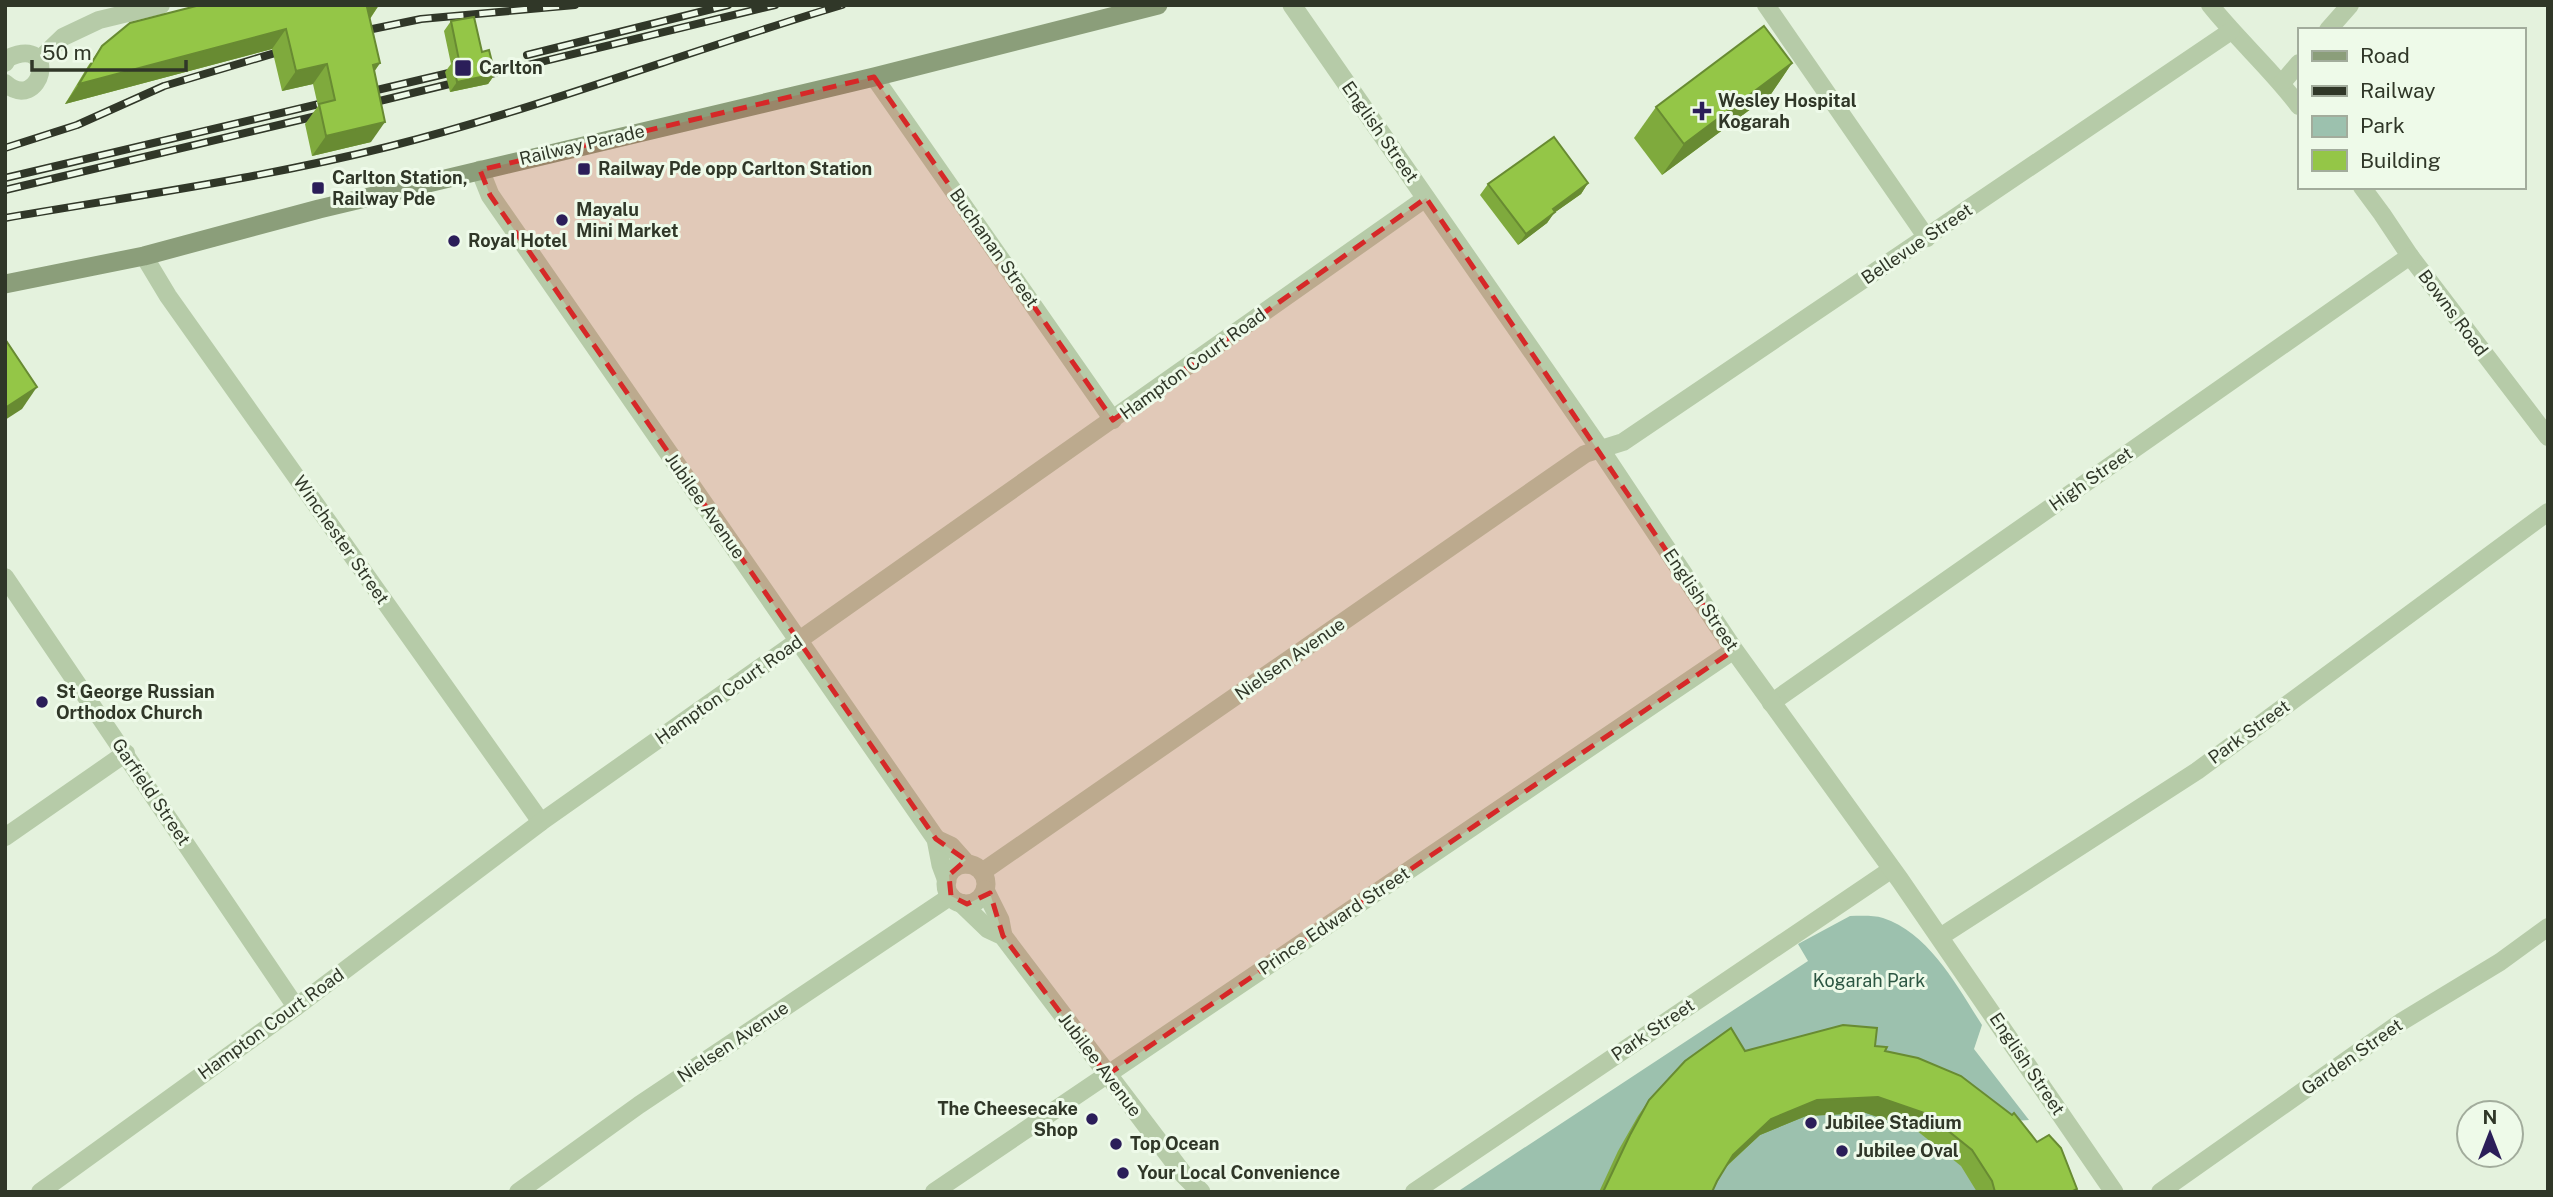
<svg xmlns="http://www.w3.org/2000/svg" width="2553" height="1197" font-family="'Public Sans',sans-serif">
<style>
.green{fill:#9cc1ae}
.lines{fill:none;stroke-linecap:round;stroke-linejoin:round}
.minor{stroke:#b6cba8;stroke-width:18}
.tertiary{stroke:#b6cba8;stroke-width:19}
.secondary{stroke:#8b9e7a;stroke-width:19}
.rail-casing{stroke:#303728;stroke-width:8}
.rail{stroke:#eefae9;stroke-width:5;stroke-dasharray:16;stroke-linecap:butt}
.wall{fill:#7faa3d}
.shaded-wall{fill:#688b32}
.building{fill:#94c647;stroke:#688b32;stroke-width:2}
.marked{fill:#d62828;fill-opacity:0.2;stroke:#d62828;stroke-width:5;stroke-dasharray:14 9;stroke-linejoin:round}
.poi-dot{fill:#2b1e59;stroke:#eefae9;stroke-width:2.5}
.labels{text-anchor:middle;stroke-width:6;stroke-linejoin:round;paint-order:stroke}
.poi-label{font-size:18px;font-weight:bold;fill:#303728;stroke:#eefae9;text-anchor:start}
.street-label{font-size:18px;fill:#303728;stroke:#eefae9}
.park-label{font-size:18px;fill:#2c5642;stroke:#eefae9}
</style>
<rect width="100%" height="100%" fill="#e4f2dd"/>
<path class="green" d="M1850,916C1860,916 1873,915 1883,918C1929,933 1957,986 1982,1025L1974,1049L2029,1120L2014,1121L2060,1192H1457L1808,961L1798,944Z"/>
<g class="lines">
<g class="minor">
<polyline points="1766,5 1927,238"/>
<path d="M2210,5C2238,40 2272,70 2299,106"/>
<polyline points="2328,30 2350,5"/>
<polyline points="39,60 63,37 99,20 161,5"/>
<path d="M5,63L8,58C61,34 41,115 5,83"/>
<polyline points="874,77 1113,420"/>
<polyline points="2282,83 2299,63"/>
<polyline points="2362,187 2382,214 2410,256 2548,437"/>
<polyline points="144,256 168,296 541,822"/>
<polyline points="5,577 296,1007"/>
<polyline points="1771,703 2410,256"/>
<polyline points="5,837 126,753"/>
<polyline points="982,872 1585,454 1623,442 2231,31"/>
<polyline points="1940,937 2197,771 2548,512"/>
<polyline points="40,1192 296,1007 541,822 1426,198"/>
<polyline points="518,1192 639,1105 951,896"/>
<polyline points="934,1192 1734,650"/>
<polyline points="1414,1192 1892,869"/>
<polyline points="2160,1192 2401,1022 2500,962 2548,927"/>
</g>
<g class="tertiary">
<polyline points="1292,5 1600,449 1734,650 1900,880 2114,1192"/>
<polyline points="480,170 490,195 936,839 941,865 947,881"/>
<polyline points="936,839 951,846 967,864"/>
<circle cx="966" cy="884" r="20"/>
<polyline points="985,890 1000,920 1003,936"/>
<polyline points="961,903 988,929 1003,936 1184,1175 1201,1192"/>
</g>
<polyline class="secondary" points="5,284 144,256 319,209 874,77 1158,5"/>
<g class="rail-casing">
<g id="rail">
<polyline points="353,33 421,19 575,5"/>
<polyline points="527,55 728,5"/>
<polyline points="360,94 449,73"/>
<polyline points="363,105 775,5"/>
<polyline points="5,148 77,125 164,86 292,48"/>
<polyline points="5,178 336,100"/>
<polyline points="5,190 329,113"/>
<path d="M5,218C134,196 264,178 391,146C544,107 691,50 842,5"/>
</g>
</g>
<use href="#rail" class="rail"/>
</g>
<g class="wall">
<polygon points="200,5 379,5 370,19 380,63 374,72 371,142 312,156 305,124 318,106 313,84 282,91 272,49 65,104 88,66 102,46"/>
<polygon points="451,21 482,52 495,74 488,84 450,92 445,72 451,64 444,31"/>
<polygon points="1792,63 1771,94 1662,175 1634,138 1656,107"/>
<polygon points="1588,183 1581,194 1554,213 1547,223 1518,245 1480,195 1488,184"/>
<polygon points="1875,1046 1885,1051 2037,1142 2077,1189 2076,1192 1977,1192 1961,1166 1916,1130 1866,1113 1806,1116 1760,1135 1725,1168 1712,1192 1599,1192 1618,1151 1638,1116 1649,1100 1745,1051"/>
</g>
<g class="shaded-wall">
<polygon points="374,5 379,5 366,24 367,7"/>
<polygon points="286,29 272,49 65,104 79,84"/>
<polygon points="380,63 366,83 373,65"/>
<polygon points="1792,63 1771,94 1662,175 1684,144"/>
<polygon points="327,64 313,84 282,91 296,71"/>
<polygon points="495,74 488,84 450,92 457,82"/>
<polygon points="385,122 371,142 312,156 326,136"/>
<polygon points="1588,183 1581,194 1554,213 1547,223 1518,245 1526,234 1553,209"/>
<polygon points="37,387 22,409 5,420 5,408"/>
<polygon points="1878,1097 1927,1114 1916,1130 1866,1113 1806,1116 1760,1135 1721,1171 1733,1155 1771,1119 1817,1100"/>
</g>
<g class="building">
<polygon points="200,5 374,5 367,7 380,63 373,65 385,122 326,136 319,104 335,100 327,64 296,71 286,29 79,84 102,46 130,23"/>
<polygon points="474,17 482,52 489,50 495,74 457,82 453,62 459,60 451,21"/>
<polygon points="1764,26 1792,63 1684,144 1656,107"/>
<polygon points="1554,137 1588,183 1553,209 1555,212 1526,234 1488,184"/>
<polygon points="5,339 37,387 5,408"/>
<polygon points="1843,1025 1877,1028 1875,1046 1887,1047 1885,1051 1918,1058 1961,1076 2012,1115 2014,1113 2037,1142 2049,1135 2061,1148 2077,1189 2071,1192 1995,1192 1992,1181 1972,1150 1927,1114 1878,1097 1817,1100 1771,1119 1733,1155 1717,1181 1712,1192 1603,1192 1630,1135 1649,1100 1685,1061 1731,1028 1745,1051"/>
</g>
<path class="marked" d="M874,77L1113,420L1426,198L1734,650L1107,1075L1003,936L990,893L967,904L951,896L949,875L966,860L936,839L490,195L480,170Z"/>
<g class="poi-dot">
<rect x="454" y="59" width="18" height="18" rx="3.5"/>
<path d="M1698.5 100.5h7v7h7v7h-7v7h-7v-7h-7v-7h7z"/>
<rect x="577" y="162" width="14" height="14" rx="3.5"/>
<rect x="311" y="181" width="14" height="14" rx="3.5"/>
<circle cx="562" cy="220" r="7"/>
<circle cx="454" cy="241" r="7"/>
<circle cx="42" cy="702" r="7"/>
<circle cx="1092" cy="1119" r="7"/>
<circle cx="1811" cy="1123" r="7"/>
<circle cx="1116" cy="1144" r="7"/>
<circle cx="1842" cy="1151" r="7"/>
<circle cx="1123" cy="1173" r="7"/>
</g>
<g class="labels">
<g class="poi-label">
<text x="479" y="74">Carlton</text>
<text x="1718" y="107">Wesley Hospital<tspan x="1718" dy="21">Kogarah</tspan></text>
<text x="598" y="175">Railway Pde opp Carlton Station</text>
<text x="332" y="184">Carlton Station,<tspan x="332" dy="21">Railway Pde</tspan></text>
<text x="576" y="216">Mayalu<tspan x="576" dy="21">Mini Market</tspan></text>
<text x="468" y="247">Royal Hotel</text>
<text x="56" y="698">St George Russian<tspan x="56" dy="21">Orthodox Church</tspan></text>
<text x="1078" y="1115" text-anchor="end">The Cheesecake<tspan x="1078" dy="21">Shop</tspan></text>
<text x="1825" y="1129">Jubilee Stadium</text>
<text x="1130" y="1150">Top Ocean</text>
<text x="1856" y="1157">Jubilee Oval</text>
<text x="1137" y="1179">Your Local Convenience</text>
</g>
<g class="street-label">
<text transform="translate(1380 132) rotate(55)" y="6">English Street</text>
<text transform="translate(582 145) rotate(-13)" y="6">Railway Parade</text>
<text transform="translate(1917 244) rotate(-34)" y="6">Bellevue Street</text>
<text transform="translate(994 248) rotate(55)" y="6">Buchanan Street</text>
<text transform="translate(2453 313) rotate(53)" y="6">Bowns Road</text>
<text transform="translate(1193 364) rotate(-36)" y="6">Hampton Court Road</text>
<text transform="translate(2091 479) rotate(-35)" y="6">High Street</text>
<text transform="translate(705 506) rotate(55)" y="6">Jubilee Avenue</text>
<text transform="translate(341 540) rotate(55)" y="6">Winchester Street</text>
<text transform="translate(1701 600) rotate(56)" y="6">English Street</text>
<text transform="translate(1290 659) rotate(-35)" y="6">Nielsen Avenue</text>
<text transform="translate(729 690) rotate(-35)" y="6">Hampton Court Road</text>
<text transform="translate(2249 732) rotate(-36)" y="6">Park Street</text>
<text transform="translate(151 792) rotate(56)" y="6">Garfield Street</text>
<text transform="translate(1334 921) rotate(-34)" y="6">Prince Edward Street</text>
<text transform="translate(271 1024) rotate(-36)" y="6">Hampton Court Road</text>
<text transform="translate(1653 1030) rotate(-34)" y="6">Park Street</text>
<text transform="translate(733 1042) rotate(-34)" y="6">Nielsen Avenue</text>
<text transform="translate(2352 1057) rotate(-35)" y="6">Garden Street</text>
<text transform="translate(2027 1064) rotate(56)" y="6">English Street</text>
<text transform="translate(1100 1065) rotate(53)" y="6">Jubilee Avenue</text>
</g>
<g class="park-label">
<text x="1869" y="987">Kogarah Park</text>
</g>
</g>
<rect width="2553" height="1197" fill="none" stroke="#303728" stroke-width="14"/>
<rect x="2298" y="28" width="228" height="161" fill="#eefae9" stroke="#a2ac9c" stroke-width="2"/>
<rect x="2312" y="51" width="35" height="10" fill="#8b9e7a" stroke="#a2ac9c" stroke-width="2"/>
<text x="2360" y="63" font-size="21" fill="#303728">Road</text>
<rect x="2312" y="86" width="35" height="10" fill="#303728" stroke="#a2ac9c" stroke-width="2"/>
<text x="2360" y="98" font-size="21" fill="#303728">Railway</text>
<rect x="2312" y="116" width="35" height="21" fill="#9cc1ae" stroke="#a2ac9c" stroke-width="2"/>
<text x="2360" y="133" font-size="21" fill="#303728">Park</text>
<rect x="2312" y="150" width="35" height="21" fill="#94c647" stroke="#a2ac9c" stroke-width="2"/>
<text x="2360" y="168" font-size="21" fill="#303728">Building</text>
<g transform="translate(2490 1134)"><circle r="33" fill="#eefae9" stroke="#a2ac9c" stroke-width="2"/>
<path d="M0-5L12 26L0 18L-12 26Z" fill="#2b1e59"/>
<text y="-10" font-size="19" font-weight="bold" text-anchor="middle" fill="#303728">N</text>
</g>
<path d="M32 60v10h154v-10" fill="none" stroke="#303728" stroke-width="3.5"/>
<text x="42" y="60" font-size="21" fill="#303728" stroke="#eefae9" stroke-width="5" paint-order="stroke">50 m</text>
</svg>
